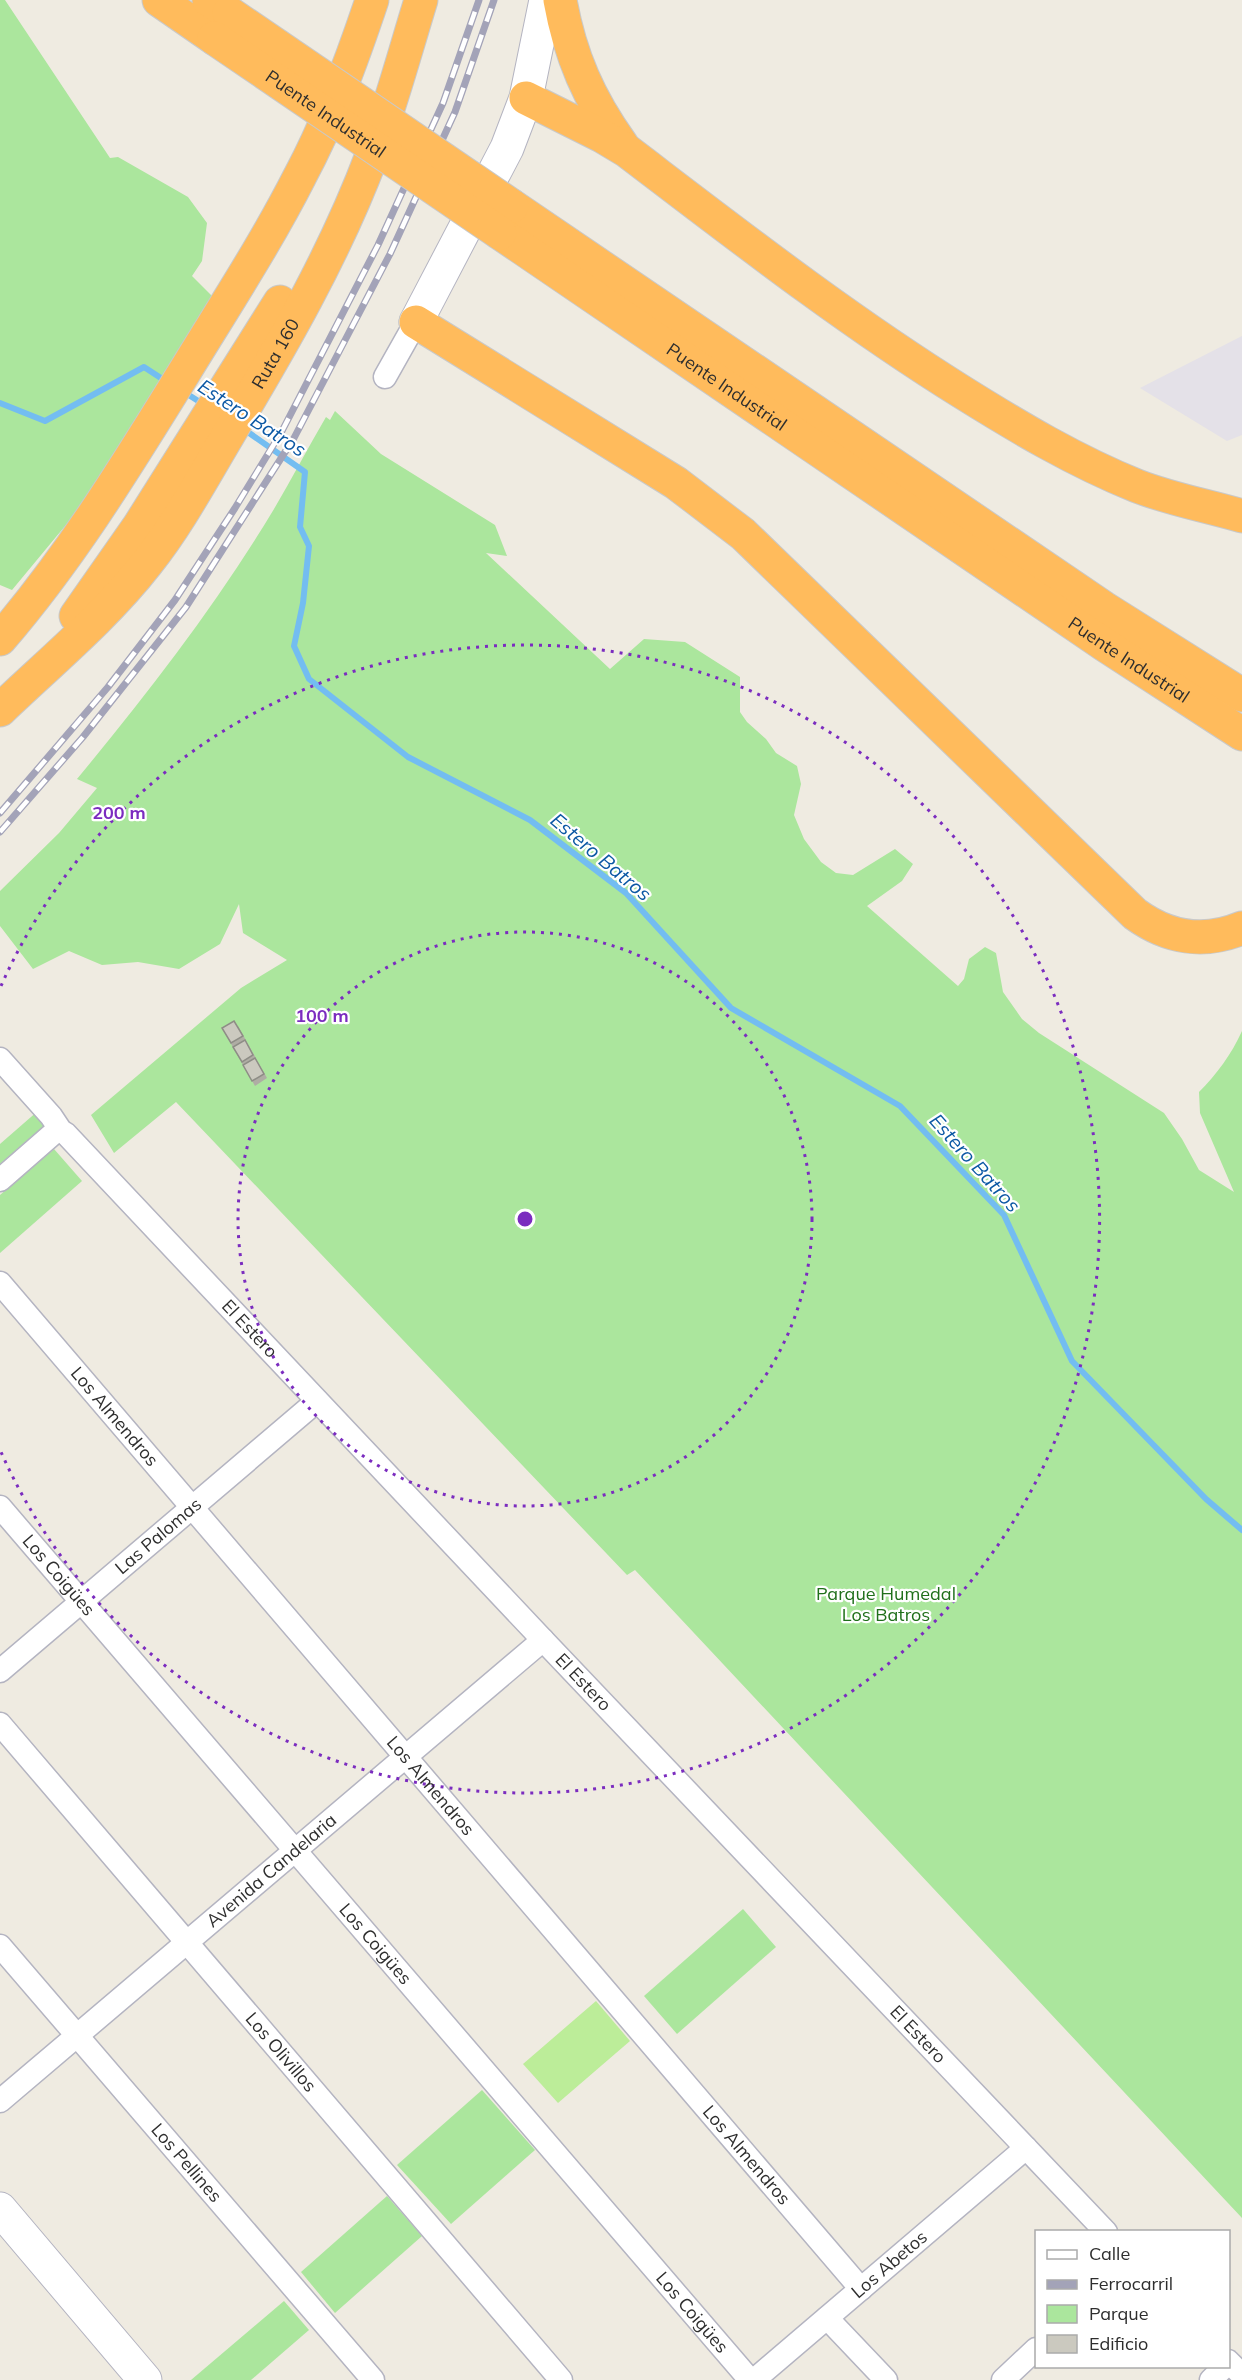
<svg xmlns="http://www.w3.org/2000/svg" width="1242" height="2380" font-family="Mulish,sans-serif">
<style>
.industrial{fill:#e4e1e8}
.green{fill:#abe69d}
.pitch{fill:#bced99}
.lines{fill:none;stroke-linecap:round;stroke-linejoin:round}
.stream{stroke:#73bdf1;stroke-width:6}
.street-casing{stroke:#b4b4c1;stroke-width:25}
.secondary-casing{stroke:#b4b4c1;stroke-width:35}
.highway-casing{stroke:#c9c9c9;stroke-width:35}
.street{stroke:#fff;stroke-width:22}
.secondary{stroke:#fff;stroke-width:33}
.highway{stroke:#ffbb5c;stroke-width:33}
.rail-casing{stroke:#a3a3b8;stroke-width:7}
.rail{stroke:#fff;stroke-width:4.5;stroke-dasharray:14;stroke-linecap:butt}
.highway-bridge-casing{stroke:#c9c9c9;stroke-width:35;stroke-linecap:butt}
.highway-bridge{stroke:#ffbb5c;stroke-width:33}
.wall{fill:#afada4}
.building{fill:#cbc9bf;stroke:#8e8d86;stroke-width:1.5}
.ring{fill:none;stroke:#7b2cbf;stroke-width:3;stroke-dasharray:3 6}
.labels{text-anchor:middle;stroke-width:4.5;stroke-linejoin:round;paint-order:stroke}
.street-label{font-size:18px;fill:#2e2e2e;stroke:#fff}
.park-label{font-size:18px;fill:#1f6f1a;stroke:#fff}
.water-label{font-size:20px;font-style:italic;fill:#0b58a4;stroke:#fff}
.centre{fill:#7b2cbf;stroke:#fff;stroke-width:3}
.ring-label{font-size:18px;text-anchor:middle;font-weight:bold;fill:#7b2cbf;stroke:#fff;stroke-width:4.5;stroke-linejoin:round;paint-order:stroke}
</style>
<rect width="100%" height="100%" fill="#efebe1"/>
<polygon class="industrial" points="1242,336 1242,435 1227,441 1140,388"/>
<g class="green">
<polygon points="0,0 5,0 110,158 118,157 188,197 207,223 202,261 192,276 216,300 75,514 12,590 0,585"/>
<path d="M335,411L381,454L495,525L507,556L486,553L610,669L644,639L685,642L740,677V712L747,722L766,739L776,753L797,766L801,784L794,815L804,839L821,862L836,873L853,875L895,849L913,864L902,881L867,906L958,986L964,979L969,959L985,947L996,953L1003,992L1022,1019L1039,1033L1164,1113L1182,1139L1199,1170L1234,1192L1200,1113L1199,1092C1217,1074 1231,1055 1242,1031V2218L635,1570L627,1575L176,1102L114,1153L91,1115L241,988L287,960L243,933L239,904L220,944L179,969L138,962L102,965L69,951L33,969L0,926V891L59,833L97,788L77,779C148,693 217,604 274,509C292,478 308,448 326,417L330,420Z"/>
<polygon points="39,1110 49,1122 0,1164 0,1144"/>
<polygon points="54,1149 82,1181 0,1253 0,1195"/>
<polygon points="743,1909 776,1947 677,2034 644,1996"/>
<polygon points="482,2090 535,2150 451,2224 397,2165"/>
<polygon points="387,2196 422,2236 335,2313 301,2272"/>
<polygon points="284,2301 309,2330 251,2380 191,2380"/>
</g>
<polygon class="pitch" points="596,2001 630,2041 558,2103 523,2064"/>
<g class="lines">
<g class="stream">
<polyline points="184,392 203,404"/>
<polyline points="0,403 45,421 144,367 167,382"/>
<polyline points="242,428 305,472 300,527 309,546 303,603 294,646 309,679 408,757 530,820 626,893 731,1008 900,1106 1004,1215 1072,1361 1206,1499 1242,1530"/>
</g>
<g class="street-casing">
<g id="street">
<polyline points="385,377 416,322"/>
<path id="s1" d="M0,1059L51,1116L61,1131L66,1134L543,1640L1106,2232"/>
<polyline points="0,1180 55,1132 61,1131"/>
<path id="s2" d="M0,1283L861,2289"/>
<path id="s3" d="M0,1507L750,2380"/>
<path id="s4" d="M0,1671L317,1401"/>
<path id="s5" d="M0,1724L561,2380"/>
<path id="s6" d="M0,1946L373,2380"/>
<path id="s7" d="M0,2101L543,1640"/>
<polyline points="827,2318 886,2380"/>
<polyline points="1228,2361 1242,2375"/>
<path id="s8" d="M754,2380L1026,2148"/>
<polyline points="1003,2380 1036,2349"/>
<polyline points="1211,2380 1225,2366"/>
</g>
</g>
<g class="secondary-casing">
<g id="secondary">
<polyline points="416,322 507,148 526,98 546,0"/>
<polyline points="0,2209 145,2380"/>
</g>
</g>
<g class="highway-casing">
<g id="highway">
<polyline points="159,0 214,38"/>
<polyline points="209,0 229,13"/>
<path d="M560,0C570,56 589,99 622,145"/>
<path d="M526,98L602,136L627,151C736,234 845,319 962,392C1018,427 1075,461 1137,486C1170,499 1208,506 1242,516"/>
<polyline points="512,206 1104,608 1242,695"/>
<path id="s9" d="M500,233L1105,645L1242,734"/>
<path d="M416,322L676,483L743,534L1135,914C1168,938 1204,944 1242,928"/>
<polyline points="76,616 139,526 280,302"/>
<path d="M0,639C71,557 128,463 185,371C224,307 266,243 300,176C330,120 352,60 372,0"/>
<path id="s10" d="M0,710C48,664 106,616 147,563C178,524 202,479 227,437C281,347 335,254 372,155C391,105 405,52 421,0"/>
</g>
</g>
<use href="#street" class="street"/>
<use href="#secondary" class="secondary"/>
<use href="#highway" class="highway"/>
<g class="rail-casing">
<g id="rail">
<polyline points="0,813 108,687 175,600 235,508 282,431 378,245 443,103 479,0"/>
<polyline points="0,832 83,737 186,607 294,438 390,254 455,112 494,0"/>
</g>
</g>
<use href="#rail" class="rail"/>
<g class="highway-bridge-casing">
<g id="highway-bridge">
<polyline points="229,13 512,206"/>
<path id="s11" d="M214,38L500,233"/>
</g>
</g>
<use href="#highway-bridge" class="highway-bridge"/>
</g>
<polygon class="wall" points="238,1026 267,1078 255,1086 222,1028"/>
<g class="building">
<polygon points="234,1021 243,1036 231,1043 222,1028"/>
<polygon points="245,1040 253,1055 242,1062 233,1047"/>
<polygon points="255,1058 264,1074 252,1081 243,1065"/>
</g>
<g class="ring">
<circle cx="525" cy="1219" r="287"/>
<path d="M1 986A574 574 0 1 1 1 1452"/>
</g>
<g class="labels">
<g class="street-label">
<text dy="6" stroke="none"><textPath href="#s11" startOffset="135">Puente Industrial</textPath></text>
<text dy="6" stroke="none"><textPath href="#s10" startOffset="454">Ruta 160</textPath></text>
<text dy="6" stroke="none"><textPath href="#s9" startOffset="274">Puente Industrial</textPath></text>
<text dy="6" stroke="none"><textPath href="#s9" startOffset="760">Puente Industrial</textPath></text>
<text dy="6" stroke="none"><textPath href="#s1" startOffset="368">El Estero</textPath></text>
<text dy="6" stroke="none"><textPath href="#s2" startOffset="176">Los Almendros</textPath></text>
<text dy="6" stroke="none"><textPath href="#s4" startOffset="208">Las Palomas</textPath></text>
<text dy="6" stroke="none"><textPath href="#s3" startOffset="90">Los Coigües</textPath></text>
<text dy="6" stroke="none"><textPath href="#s1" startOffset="854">El Estero</textPath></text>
<text dy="6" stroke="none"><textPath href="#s2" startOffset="662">Los Almendros</textPath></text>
<text dy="6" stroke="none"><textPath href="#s7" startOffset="356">Avenida Candelaria</textPath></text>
<text dy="6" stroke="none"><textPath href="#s3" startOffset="576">Los Coigües</textPath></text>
<text dy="6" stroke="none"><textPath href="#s1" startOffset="1340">El Estero</textPath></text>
<text dy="6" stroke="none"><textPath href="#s5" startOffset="432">Los Olivillos</textPath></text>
<text dy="6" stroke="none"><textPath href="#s2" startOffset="1148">Los Almendros</textPath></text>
<text dy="6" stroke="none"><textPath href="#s6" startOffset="286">Los Pellines</textPath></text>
<text dy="6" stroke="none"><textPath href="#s8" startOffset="178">Los Abetos</textPath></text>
<text dy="6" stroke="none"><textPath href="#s3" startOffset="1062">Los Coigües</textPath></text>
</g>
<g class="park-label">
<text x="886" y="1600">Parque Humedal<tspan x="886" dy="21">Los Batros</tspan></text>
</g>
<g class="water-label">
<text transform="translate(252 418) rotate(33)" y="7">Estero Batros</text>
<text transform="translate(601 857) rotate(40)" y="7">Estero Batros</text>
<text transform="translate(975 1163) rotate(48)" y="7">Estero Batros</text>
</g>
</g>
<circle cx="525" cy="1219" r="9" class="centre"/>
<g class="ring-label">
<text x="119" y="819">200 m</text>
<text x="322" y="1022">100 m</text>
</g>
<rect x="1035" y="2230" width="195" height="138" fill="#ffffff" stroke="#ababab" stroke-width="1.5"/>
<rect x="1047" y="2250" width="30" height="9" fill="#ffffff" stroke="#ababab" stroke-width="1.5"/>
<text x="1089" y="2260" font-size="18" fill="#2e2e2e">Calle</text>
<rect x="1047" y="2280" width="30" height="9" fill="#a3a3b8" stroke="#ababab" stroke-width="1.5"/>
<text x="1089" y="2290" font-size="18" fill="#2e2e2e">Ferrocarril</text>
<rect x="1047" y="2305" width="30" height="18" fill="#abe69d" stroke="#ababab" stroke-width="1.5"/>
<text x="1089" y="2320" font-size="18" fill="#2e2e2e">Parque</text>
<rect x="1047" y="2335" width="30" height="18" fill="#cbc9bf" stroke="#ababab" stroke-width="1.5"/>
<text x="1089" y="2350" font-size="18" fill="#2e2e2e">Edificio</text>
</svg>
